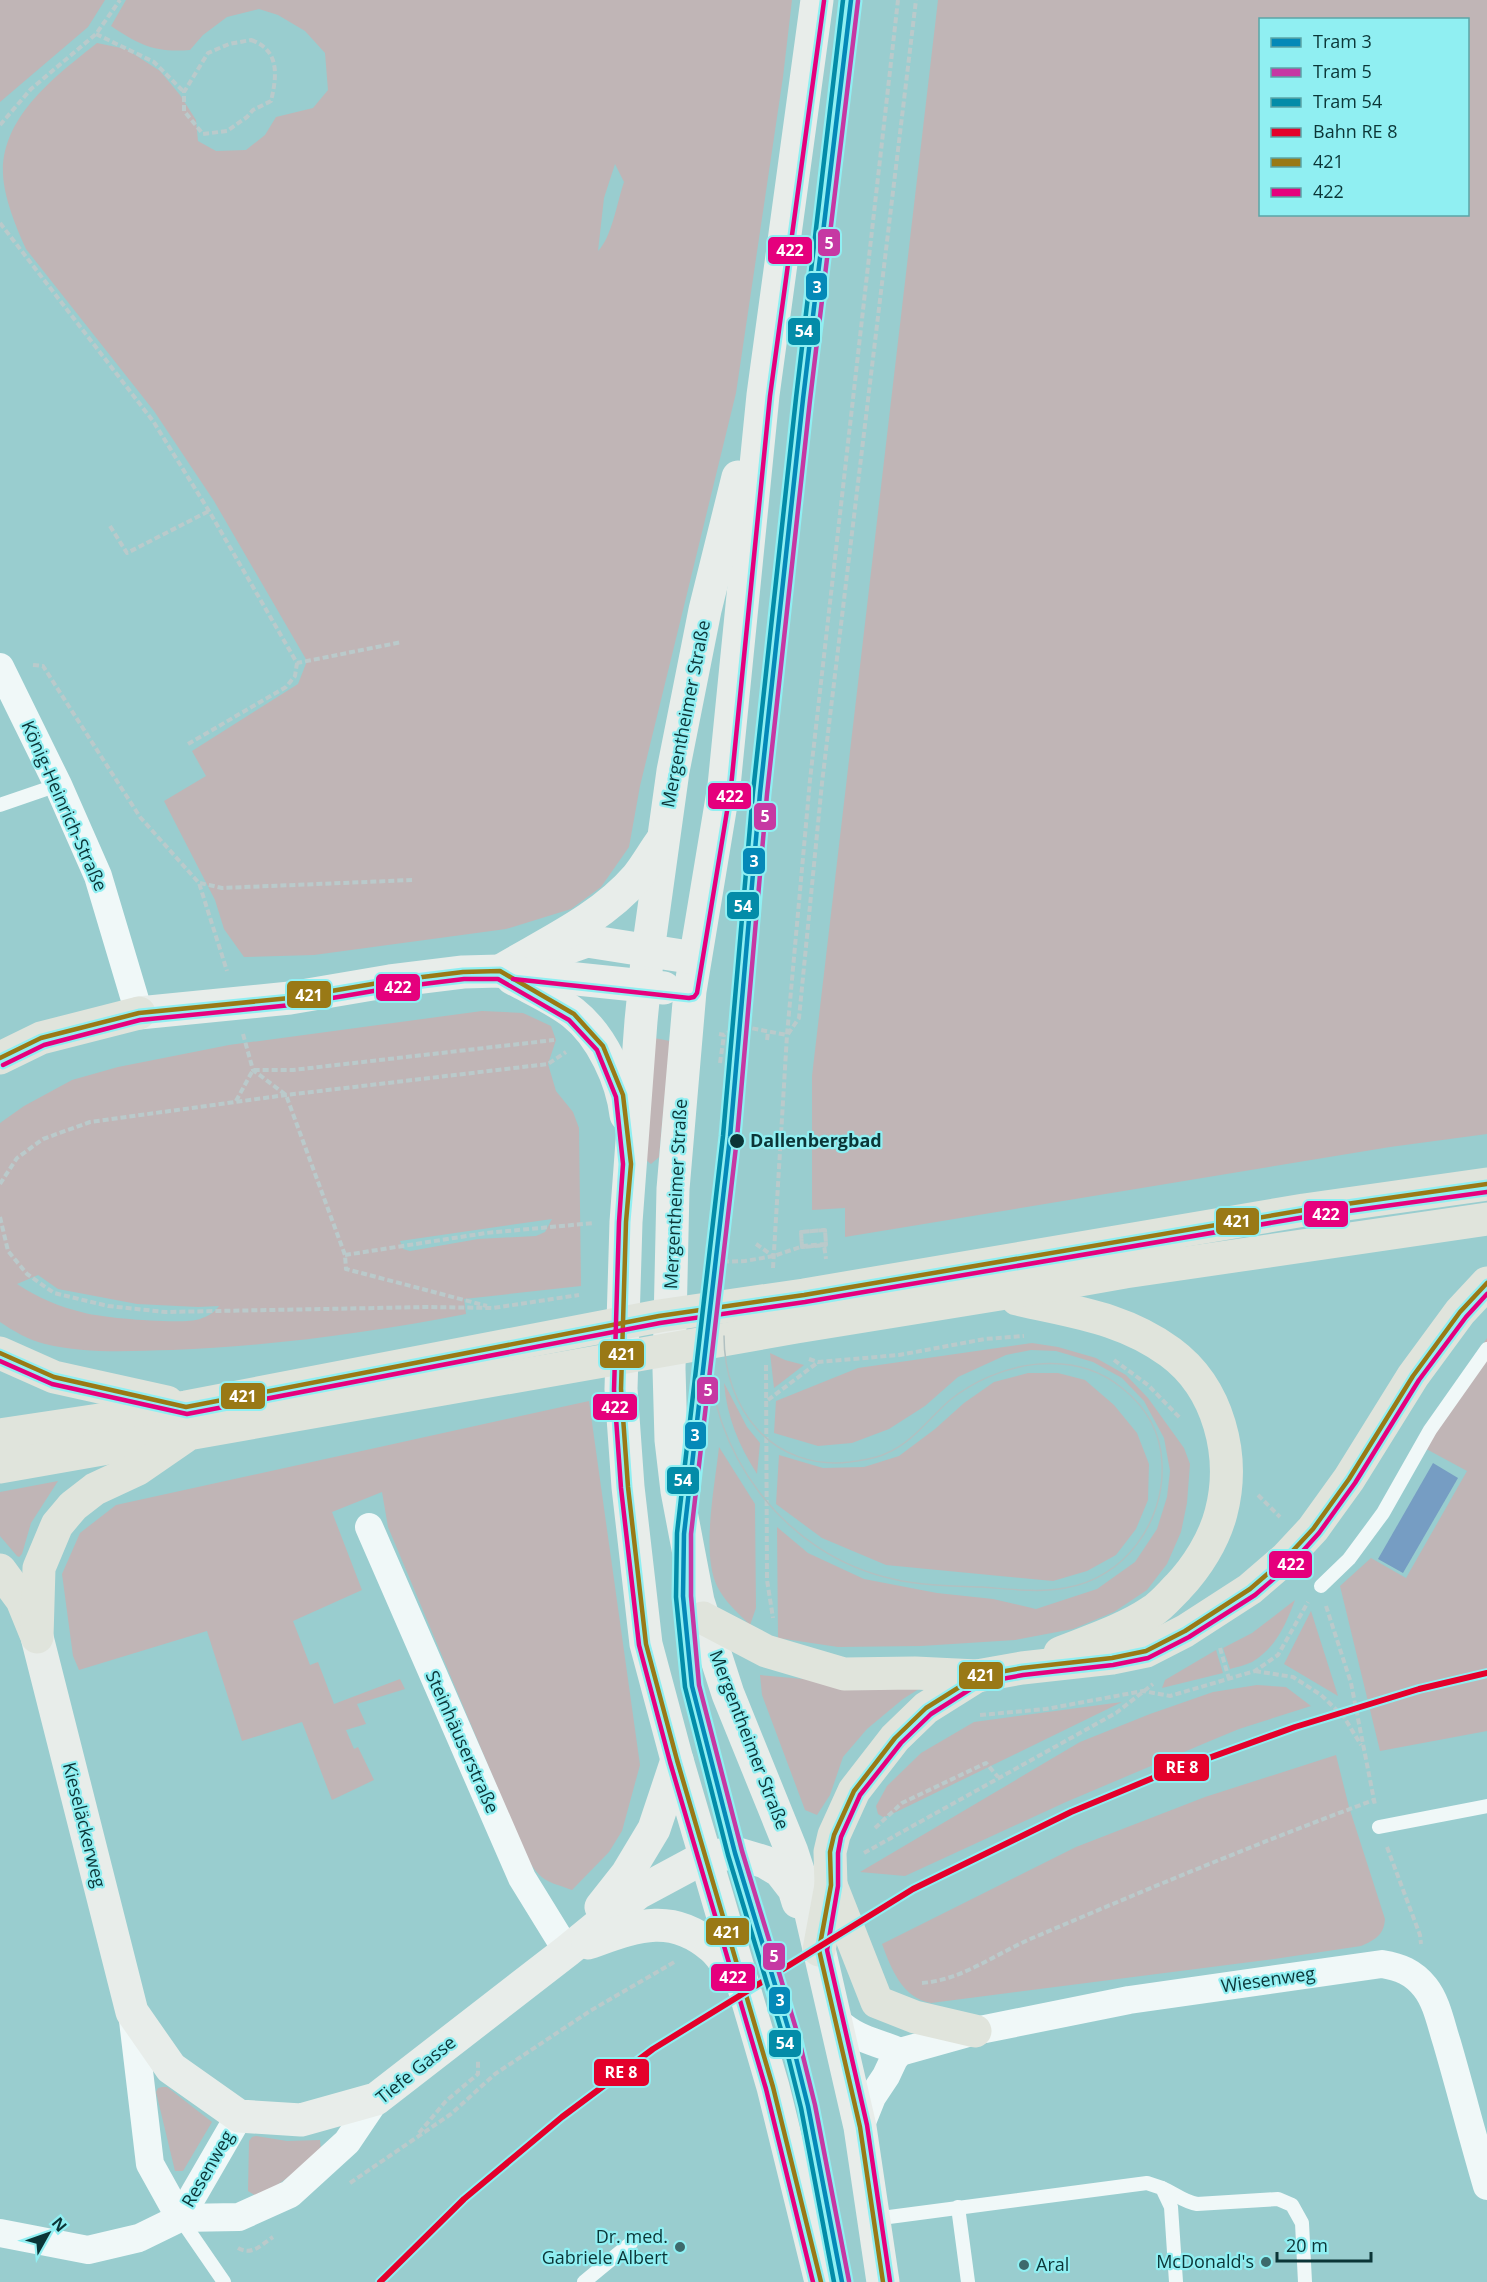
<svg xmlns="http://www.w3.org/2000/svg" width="1487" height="2282" font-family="'Open Sans',sans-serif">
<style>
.green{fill:#c0b5b6;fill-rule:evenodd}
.water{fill:#769dc3}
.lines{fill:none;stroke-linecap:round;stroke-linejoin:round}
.path{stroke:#bacacb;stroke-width:4;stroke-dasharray:6 3;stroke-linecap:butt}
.service{stroke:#f0f8f8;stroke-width:14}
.minor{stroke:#f0f8f8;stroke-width:28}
.secondary{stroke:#e8edea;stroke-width:33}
.primary{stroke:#e0e4dc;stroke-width:33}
.tram{stroke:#b1c0c1;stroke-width:1.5}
.bus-1-casing{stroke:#90eff2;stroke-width:9}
.bus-2-casing{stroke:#90eff2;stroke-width:9}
.bus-1{stroke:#997916;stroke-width:4.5}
.bus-2{stroke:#e5007d;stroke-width:4.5}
.rail-1-casing{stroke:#90eff2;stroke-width:10}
.rail-1{stroke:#e4002b;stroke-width:6}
.tram-1-casing{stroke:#90eff2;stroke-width:9}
.tram-2-casing{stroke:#90eff2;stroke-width:9}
.tram-3-casing{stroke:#90eff2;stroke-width:9}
.tram-1{stroke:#0489b8;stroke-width:4.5}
.tram-2{stroke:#c638a3;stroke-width:4.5}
.tram-3{stroke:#038ca8;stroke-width:4.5}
.stop-dot{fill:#0b3537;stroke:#90eff2;stroke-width:2}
.poi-dot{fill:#3d6a6c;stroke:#90eff2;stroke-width:2}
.labels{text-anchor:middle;stroke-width:4.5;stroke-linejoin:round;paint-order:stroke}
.street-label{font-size:18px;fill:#0b3537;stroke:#90eff2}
.stop-label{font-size:18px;font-weight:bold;fill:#0b3537;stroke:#90eff2;text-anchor:start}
.poi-label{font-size:18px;fill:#0b3537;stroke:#90eff2;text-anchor:end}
.line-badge{stroke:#90eff2;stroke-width:2}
.badge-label{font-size:16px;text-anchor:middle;font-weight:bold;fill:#fff}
</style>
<rect width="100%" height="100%" fill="#99cdcf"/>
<g class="green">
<polygon points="0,0 105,0 88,27 0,102"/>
<path d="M126,0H792L783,77L736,393L640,786L629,847L601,887L571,909L506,929L314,955L244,957L224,929L215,900L164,801L206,776L192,751L298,684L307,661L214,501L154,411L26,249C16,227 4,198 3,174C1,116 57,75 97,43L126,49L160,71L180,95L196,120L198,141L216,151L246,150L265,135L276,117L313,108L328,90L325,53L305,31L278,15L259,9L227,17L203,35L190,50C156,53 139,45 111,26ZM615,164L624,182C617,202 612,237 598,251L604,198Z"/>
<path d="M938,0H1487V1134L1390,1147L845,1237V1208L812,1210V1076ZM1260,20H1468V214H1260Z"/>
<path d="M482,1011L523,1013L551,1026L556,1040L548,1064L556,1091L573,1112L579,1128L581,1286L464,1299L466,1314C369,1333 271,1346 172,1350C130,1351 86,1354 45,1344C29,1340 13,1331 0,1322V1123L24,1106L72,1080L118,1067L229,1045ZM552,1219L545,1232L536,1236L478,1239L410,1251L403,1249L400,1241ZM38,1275L58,1289L137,1304L198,1307L219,1306C214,1313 208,1316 200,1319C183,1325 104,1318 85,1313C60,1307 38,1298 17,1284Z"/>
<polygon points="654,1038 670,1041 659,1157 651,1164 646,1160"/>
<polygon points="1487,1338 1487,1731 1380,1751 1340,1586 1371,1558 1406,1578 1467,1471 1417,1444"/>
<polygon points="1032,1343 1058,1347 1096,1358 1126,1375 1148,1398 1184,1448 1190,1464 1187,1503 1181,1532 1167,1564 1147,1590 1114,1612 1073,1629 1015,1640 921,1646 838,1647 778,1638 777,1527 808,1553 864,1579 937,1593 993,1599 1036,1609 1097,1589 1135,1562 1157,1529 1167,1497 1170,1471 1164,1438 1144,1401 1122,1378 1093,1362 1056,1351 1031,1350 1006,1355 958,1377 925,1406 889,1429 852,1443 818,1446 774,1433 776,1401 858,1368"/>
<polygon points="770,1353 785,1360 804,1365 774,1388"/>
<polygon points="1028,1373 1058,1373 1085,1380 1114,1405 1137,1433 1149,1464 1148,1500 1136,1529 1116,1555 1087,1571 1053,1581 886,1565 822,1538 776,1504 779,1455 823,1468 864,1467 899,1456 935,1429 964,1403 994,1382"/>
<path d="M724,1383L747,1427L760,1443L757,1474C738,1444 727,1417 724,1383Z"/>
<path d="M589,1401L640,1765L622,1831L609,1852L572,1890C548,1881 542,1883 527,1858L388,1527L382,1492L332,1512L362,1590L293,1621L310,1665L318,1662L334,1704L400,1679L405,1689L357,1704L366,1724L346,1730L354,1749L358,1747L374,1780L332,1800L302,1722L242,1741L207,1631L79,1670L73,1656L62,1574L80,1533L116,1505Z"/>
<path d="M719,1447L755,1504L756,1608L750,1625C738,1613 725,1602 717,1586C701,1553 715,1485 719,1447Z"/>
<polygon points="58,1481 31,1523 22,1554 19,1557 17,1556 0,1536 0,1492"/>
<path d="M1295,1600C1286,1624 1276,1648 1252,1662C1246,1665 1237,1667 1230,1669L1223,1648L1252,1633Z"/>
<polygon points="1311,1611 1338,1696 1284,1664"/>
<polygon points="1216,1650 1223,1673 1162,1688 1165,1680"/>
<polygon points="760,1675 847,1683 930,1682 903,1699 867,1729 843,1757 830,1795 817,1815 805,1810 762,1695"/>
<polygon points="1257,1685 1286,1687 1311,1706 1239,1729 1210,1741 1066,1802 905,1876 860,1872 1080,1742 1150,1714 1213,1692"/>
<polygon points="1122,1702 890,1815 883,1817 878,1814 876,1806 887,1786 921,1753 974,1722"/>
<path d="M1336,1755L1349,1807L1385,1919C1384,1935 1375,1940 1361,1946L1274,1959L931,2003C902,1998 891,1968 882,1944L1076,1847L1205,1797Z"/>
<polygon points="162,2087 167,2087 212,2122 183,2171 175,2171 156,2092 158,2088"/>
<polygon points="256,2136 287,2141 320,2140 321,2150 301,2168 259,2198 248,2191 249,2141 252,2137"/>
</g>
<polygon class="water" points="1433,1463 1458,1478 1403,1573 1378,1559"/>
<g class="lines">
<g class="path">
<polyline points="96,34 154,62 184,92"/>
<path d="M251,40C280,50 277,76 271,101L253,110L247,117L227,131L203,134L184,111V92L208,53L229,44Z"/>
<polyline points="0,125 31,89 96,34 120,0"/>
<polyline points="0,223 153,421 209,511 297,663 402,642"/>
<polyline points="110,526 127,553 209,511"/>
<polyline points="33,665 43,666 140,817 199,883 227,971"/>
<polyline points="188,744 286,687 295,676 297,663"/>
<polyline points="200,883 222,888 412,880"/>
<polyline points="243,1034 253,1070 286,1095 345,1255 346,1269 487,1306"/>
<polyline points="719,1034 724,1035 740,1026 787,1035"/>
<polyline points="788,1034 799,1018 822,783 916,0"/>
<polyline points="767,1040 768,1032"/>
<polyline points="720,1063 724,1035"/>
<polyline points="236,1101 253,1070 293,1070 554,1040"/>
<polyline points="0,1184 17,1158 43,1139 90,1122 286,1095 548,1064 566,1052"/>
<polyline points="0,1217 8,1251 27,1274 54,1293 108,1306 165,1312 428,1307 493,1308 579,1295"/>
<polyline points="710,1243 716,1262 745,1261 774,1256 803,1246 826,1244 825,1230 801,1232 802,1247 826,1245 825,1230 801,1232 802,1247 824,1245 826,1259"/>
<polyline points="756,1244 773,1256"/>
<polyline points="345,1255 486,1233 594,1223"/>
<polyline points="773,1268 787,1035 810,780 898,0"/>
<polyline points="809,1359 818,1362 899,1355 985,1339 1024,1336"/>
<polyline points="1114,1360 1148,1385 1180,1418"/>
<polyline points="766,1365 767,1580 773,1618"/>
<polyline points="768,1400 817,1363"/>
<polyline points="1258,1495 1280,1517"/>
<polyline points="1326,1606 1351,1683 1375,1805"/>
<polyline points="1220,1648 1229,1679"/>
<polyline points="1255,1671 1293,1677 1321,1695 1344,1717 1361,1745"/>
<polyline points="980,1715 1046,1709 1143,1691 1170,1696 1255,1671 1278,1655 1308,1602"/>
<polyline points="875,1828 902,1803 986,1763 998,1777"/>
<polyline points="1387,1847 1420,1935 1421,1944"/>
<polyline points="864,1853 1116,1713 1153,1684"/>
<path d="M922,1983C963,1980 998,1952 1035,1937C1147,1889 1260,1842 1374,1800"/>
<polyline points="419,2133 446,2101 478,2074 478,2060"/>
<polyline points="350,2183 451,2114 495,2074 590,2011 676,1961"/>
<path d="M238,2248C252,2256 261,2245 273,2237"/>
</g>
<g class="service">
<polyline points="0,805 58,785"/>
<polyline points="1321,1586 1349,1559 1383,1513 1430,1430 1487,1349"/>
<polyline points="1379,1827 1487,1806"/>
<path d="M1162,2188C1174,2193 1184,2202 1197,2204L1278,2199L1292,2205L1302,2223L1305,2282"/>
<polyline points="958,2207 968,2282"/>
<polyline points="180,2218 224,2282"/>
<polyline points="874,2219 1147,2183 1162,2188 1171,2207 1176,2282"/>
<polyline points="584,2282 631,2243"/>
</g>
<g class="minor">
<polyline points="0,667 58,785 98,876 139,1013"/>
<polyline points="369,1527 522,1878 567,1951"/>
<polyline points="132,2012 150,2164 180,2218"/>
<path d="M836,2021C861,2042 873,2040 900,2052"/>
<path d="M860,2127L872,2097L886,2076L894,2059L900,2052L975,2031L1129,2000L1382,1964C1400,1967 1413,1972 1425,1987C1437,2002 1441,2025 1447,2043C1461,2091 1473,2139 1487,2186"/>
<polyline points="180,2218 239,2116"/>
<polyline points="0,2233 88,2250 139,2238 180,2218 239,2217 290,2194 347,2142 376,2099"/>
</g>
<g class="secondary">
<polyline points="817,0 763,395 724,786 690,991 673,1189 669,1369 671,1440 677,1491 698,1601 728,1694 792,1852 808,1901 860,2127 883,2282"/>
<polyline points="738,477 705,610 673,771 648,951 641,1021 626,1222 621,1389 628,1487 646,1644 677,1760 773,2087 821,2282"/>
<polyline points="550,954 587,941 695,958"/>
<path d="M500,971C547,943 602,918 637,877C646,866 653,853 661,842"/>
<path d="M512,978C532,989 555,999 573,1013C602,1036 622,1080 626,1115"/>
<polyline points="139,1013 290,998 390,981 463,972 500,971 664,988"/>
<polyline points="37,1637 132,2012 171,2068 239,2116 301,2120 376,2099 567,1951 638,1893 705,1857 735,1853 765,1862 780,1871 794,1889 798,1902"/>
<polyline points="601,1907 627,1874 654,1829 677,1760"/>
<path d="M588,1943C634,1927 670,1911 712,1947C721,1954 728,1967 735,1977"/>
</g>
<g class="primary">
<polyline points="0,1058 41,1038 139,1013"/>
<path d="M1017,1299C1072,1312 1122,1317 1170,1352C1219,1388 1236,1456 1221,1513C1214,1540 1197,1567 1178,1587C1170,1595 1161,1606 1151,1612C1124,1630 1090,1641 1060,1653"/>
<polyline points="0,1353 54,1377 167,1402"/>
<polyline points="0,1435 186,1407 659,1316 804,1295 1304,1210 1487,1184"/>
<polyline points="0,1467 796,1327 1000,1294 1125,1272 1487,1219"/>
<polyline points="0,1570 22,1600 35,1632"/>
<polyline points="703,1618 766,1651 844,1674 915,1673 977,1676 1022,1668 1112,1658 1146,1651 1185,1631 1250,1589 1286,1558 1313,1529 1349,1479 1413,1376 1460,1312 1487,1283"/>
<polyline points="37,1637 39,1568 57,1525 73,1506 95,1489 138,1469 183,1438"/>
<polyline points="831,1885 877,2002 915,2017 975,2031"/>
<polyline points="819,1950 831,1885 830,1852 834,1835 854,1791 895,1738 926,1708 977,1676"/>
</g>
<path class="tram" d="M708,1342C708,1452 784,1555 893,1579C923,1586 952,1586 982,1587C1009,1589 1039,1593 1065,1588C1124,1579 1165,1522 1162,1464C1161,1432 1146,1407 1122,1388C1072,1347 997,1362 950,1400C929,1418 913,1442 887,1453C876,1459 862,1460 850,1462C772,1471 724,1409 724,1336"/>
<g class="bus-1-casing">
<g id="bus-1">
<polyline points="0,1058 41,1038 139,1013 290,998 390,981 463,972 500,971 574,1014 603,1046 623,1095 631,1164 626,1222 621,1389 628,1487 646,1644 677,1760 773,2087 821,2282"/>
<polyline points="0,1353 54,1377 186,1407 659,1316 804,1295 1304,1210 1487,1184"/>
<polyline points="883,2282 860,2127 819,1950 831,1885 830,1852 834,1835 854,1791 895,1738 926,1708 977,1676 1022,1668 1112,1658 1146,1651 1185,1631 1250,1589 1286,1558 1313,1529 1349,1479 1413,1376 1460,1312 1487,1283"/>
</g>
</g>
<g class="bus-2-casing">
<g id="bus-2">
<polyline points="513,979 689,998 694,997 697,993 731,787 770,396 824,1"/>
<polyline points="3,1065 44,1045 140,1020 291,1005 391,988 464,979 498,979 569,1020 597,1050 616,1097 623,1164 619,1222 614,1390 621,1488 639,1645 670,1762 766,2089 813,2282"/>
<polyline points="0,1361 52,1384 187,1414 660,1323 805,1302 1305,1217 1487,1192"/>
<polyline points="890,2281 867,2125 827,1950 838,1886 838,1853 841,1837 860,1795 901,1743 931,1714 980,1683 1023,1675 1113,1665 1148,1658 1189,1637 1255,1595 1291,1564 1319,1533 1355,1483 1419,1380 1466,1317 1487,1294"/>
</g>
</g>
<use href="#bus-1" class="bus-1"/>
<use href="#bus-2" class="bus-2"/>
<g class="rail-1-casing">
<polyline id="rail-1" points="380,2282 464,2199 562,2117 653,2049 913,1889 1071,1812 1153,1778 1295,1727 1419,1689 1487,1673"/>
</g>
<use href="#rail-1" class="rail-1"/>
<g class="tram-1-casing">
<polyline id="tram-1" points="842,2282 808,2106 790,2034 735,1853 692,1686 683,1596 684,1534 730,1137 760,793 803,399 851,0"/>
</g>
<g class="tram-2-casing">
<polyline id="tram-2" points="849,2281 815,2105 797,2032 742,1851 699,1685 691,1596 691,1534 737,1138 767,794 810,400 858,1"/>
</g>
<g class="tram-3-casing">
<polyline id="tram-3" points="834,2282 801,2108 783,2036 728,1855 685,1687 676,1597 677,1533 723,1136 753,792 796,398 843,0"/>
</g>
<use href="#tram-1" class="tram-1"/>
<use href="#tram-2" class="tram-2"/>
<use href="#tram-3" class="tram-3"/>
</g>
<circle class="stop-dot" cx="737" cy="1141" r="8"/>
<g class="poi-dot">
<circle cx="680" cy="2247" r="6"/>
<circle cx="1266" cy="2262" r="6"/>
<circle cx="1024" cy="2265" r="6"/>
</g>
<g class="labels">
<g class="street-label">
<text transform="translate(686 714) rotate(-79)" y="6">Mergentheimer Straße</text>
<text transform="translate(64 806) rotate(66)" y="6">König-Heinrich-Straße</text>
<text transform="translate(676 1194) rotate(-87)" y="6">Mergentheimer Straße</text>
<text transform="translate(749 1740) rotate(69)" y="6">Mergentheimer Straße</text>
<text transform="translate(462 1742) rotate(66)" y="6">Steinhäuserstraße</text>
<text transform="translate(84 1825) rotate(76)" y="6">Kieseläckerweg</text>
<text transform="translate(1268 1980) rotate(-8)" y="6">Wiesenweg</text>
<text transform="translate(416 2070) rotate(-39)" y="6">Tiefe Gasse</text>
<text transform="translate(208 2169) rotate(-60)" y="6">Resenweg</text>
</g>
<g class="stop-label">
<text x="750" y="1147">Dallenbergbad</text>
</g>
<g class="poi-label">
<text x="668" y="2243">Dr. med.<tspan x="668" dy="21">Gabriele Albert</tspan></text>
<text x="1254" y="2268">McDonald's</text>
<text x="1036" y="2271" text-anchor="start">Aral</text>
</g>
</g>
<g class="line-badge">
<rect x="817" y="228" width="24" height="29" rx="6" fill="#c638a3"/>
<rect x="767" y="236" width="46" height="29" rx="6" fill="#e5007d"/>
<rect x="805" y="272" width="23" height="29" rx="6" fill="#0489b8"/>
<rect x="787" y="317" width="34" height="29" rx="6" fill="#038ca8"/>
<rect x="707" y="782" width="45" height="28" rx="6" fill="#e5007d"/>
<rect x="753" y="802" width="24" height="29" rx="6" fill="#c638a3"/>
<rect x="742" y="847" width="24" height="28" rx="6" fill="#0489b8"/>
<rect x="726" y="891" width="34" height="29" rx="6" fill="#038ca8"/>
<rect x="375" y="973" width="46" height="29" rx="6" fill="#e5007d"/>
<rect x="286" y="980" width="46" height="29" rx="6" fill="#997916"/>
<rect x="1303" y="1200" width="46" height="28" rx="6" fill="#e5007d"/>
<rect x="1215" y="1207" width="45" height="29" rx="6" fill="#997916"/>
<rect x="599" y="1340" width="46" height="29" rx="6" fill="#997916"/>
<rect x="696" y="1376" width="23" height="29" rx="6" fill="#c638a3"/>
<rect x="220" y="1382" width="46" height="28" rx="6" fill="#997916"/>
<rect x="592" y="1393" width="46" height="28" rx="6" fill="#e5007d"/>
<rect x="684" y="1421" width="23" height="29" rx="6" fill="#0489b8"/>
<rect x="666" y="1466" width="34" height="29" rx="6" fill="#038ca8"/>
<rect x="1268" y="1550" width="45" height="29" rx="6" fill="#e5007d"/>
<rect x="958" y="1661" width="46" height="29" rx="6" fill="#997916"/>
<rect x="1153" y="1753" width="57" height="29" rx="6" fill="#e4002b"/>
<rect x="705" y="1917" width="45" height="29" rx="6" fill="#997916"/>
<rect x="762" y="1942" width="24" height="29" rx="6" fill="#c638a3"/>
<rect x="710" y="1963" width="46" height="29" rx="6" fill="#e5007d"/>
<rect x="768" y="1986" width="23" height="29" rx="6" fill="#0489b8"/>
<rect x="768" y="2029" width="34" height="29" rx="6" fill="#038ca8"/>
<rect x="593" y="2058" width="57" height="29" rx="6" fill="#e4002b"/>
</g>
<g class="badge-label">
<text x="829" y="249">5</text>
<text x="790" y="256">422</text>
<text x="817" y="293">3</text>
<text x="804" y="337">54</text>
<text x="730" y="802">422</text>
<text x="765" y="822">5</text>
<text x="754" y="867">3</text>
<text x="743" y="912">54</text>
<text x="398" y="993">422</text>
<text x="309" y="1001">421</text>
<text x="1326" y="1220">422</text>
<text x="1237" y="1227">421</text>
<text x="622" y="1360">421</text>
<text x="708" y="1396">5</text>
<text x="243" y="1402">421</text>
<text x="615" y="1413">422</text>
<text x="695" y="1441">3</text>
<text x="683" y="1486">54</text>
<text x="1291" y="1570">422</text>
<text x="981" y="1681">421</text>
<text x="1182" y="1773">RE 8</text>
<text x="727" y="1938">421</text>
<text x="774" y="1962">5</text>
<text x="733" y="1983">422</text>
<text x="780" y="2006">3</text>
<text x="785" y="2049">54</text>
<text x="621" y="2078">RE 8</text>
</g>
<rect x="1259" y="18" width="210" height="198" fill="#90eff2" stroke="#5ba5a7" stroke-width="1.5"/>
<rect x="1271" y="38" width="30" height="9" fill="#0489b8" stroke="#5ba5a7" stroke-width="1.5"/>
<text x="1313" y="48" font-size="18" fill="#0b3537">Tram 3</text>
<rect x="1271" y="68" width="30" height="9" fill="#c638a3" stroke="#5ba5a7" stroke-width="1.5"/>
<text x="1313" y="78" font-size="18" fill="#0b3537">Tram 5</text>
<rect x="1271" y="98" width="30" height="9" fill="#038ca8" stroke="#5ba5a7" stroke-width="1.5"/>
<text x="1313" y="108" font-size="18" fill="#0b3537">Tram 54</text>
<rect x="1271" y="128" width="30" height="9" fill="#e4002b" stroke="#5ba5a7" stroke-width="1.5"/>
<text x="1313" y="138" font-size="18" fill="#0b3537">Bahn RE 8</text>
<rect x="1271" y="158" width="30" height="9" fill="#997916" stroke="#5ba5a7" stroke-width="1.5"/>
<text x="1313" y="168" font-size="18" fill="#0b3537">421</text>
<rect x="1271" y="188" width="30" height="9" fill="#e5007d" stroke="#5ba5a7" stroke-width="1.5"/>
<text x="1313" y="198" font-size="18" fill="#0b3537">422</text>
<g transform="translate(48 2234) rotate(50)" stroke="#90eff2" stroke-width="4.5" paint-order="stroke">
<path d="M0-4.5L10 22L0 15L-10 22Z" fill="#0b3537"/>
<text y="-9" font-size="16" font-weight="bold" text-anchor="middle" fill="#0b3537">N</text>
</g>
<path d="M1277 2252v9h94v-9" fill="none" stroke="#0b3537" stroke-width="3"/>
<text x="1286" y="2252" font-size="18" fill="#0b3537" stroke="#90eff2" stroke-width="4.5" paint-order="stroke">20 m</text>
</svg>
